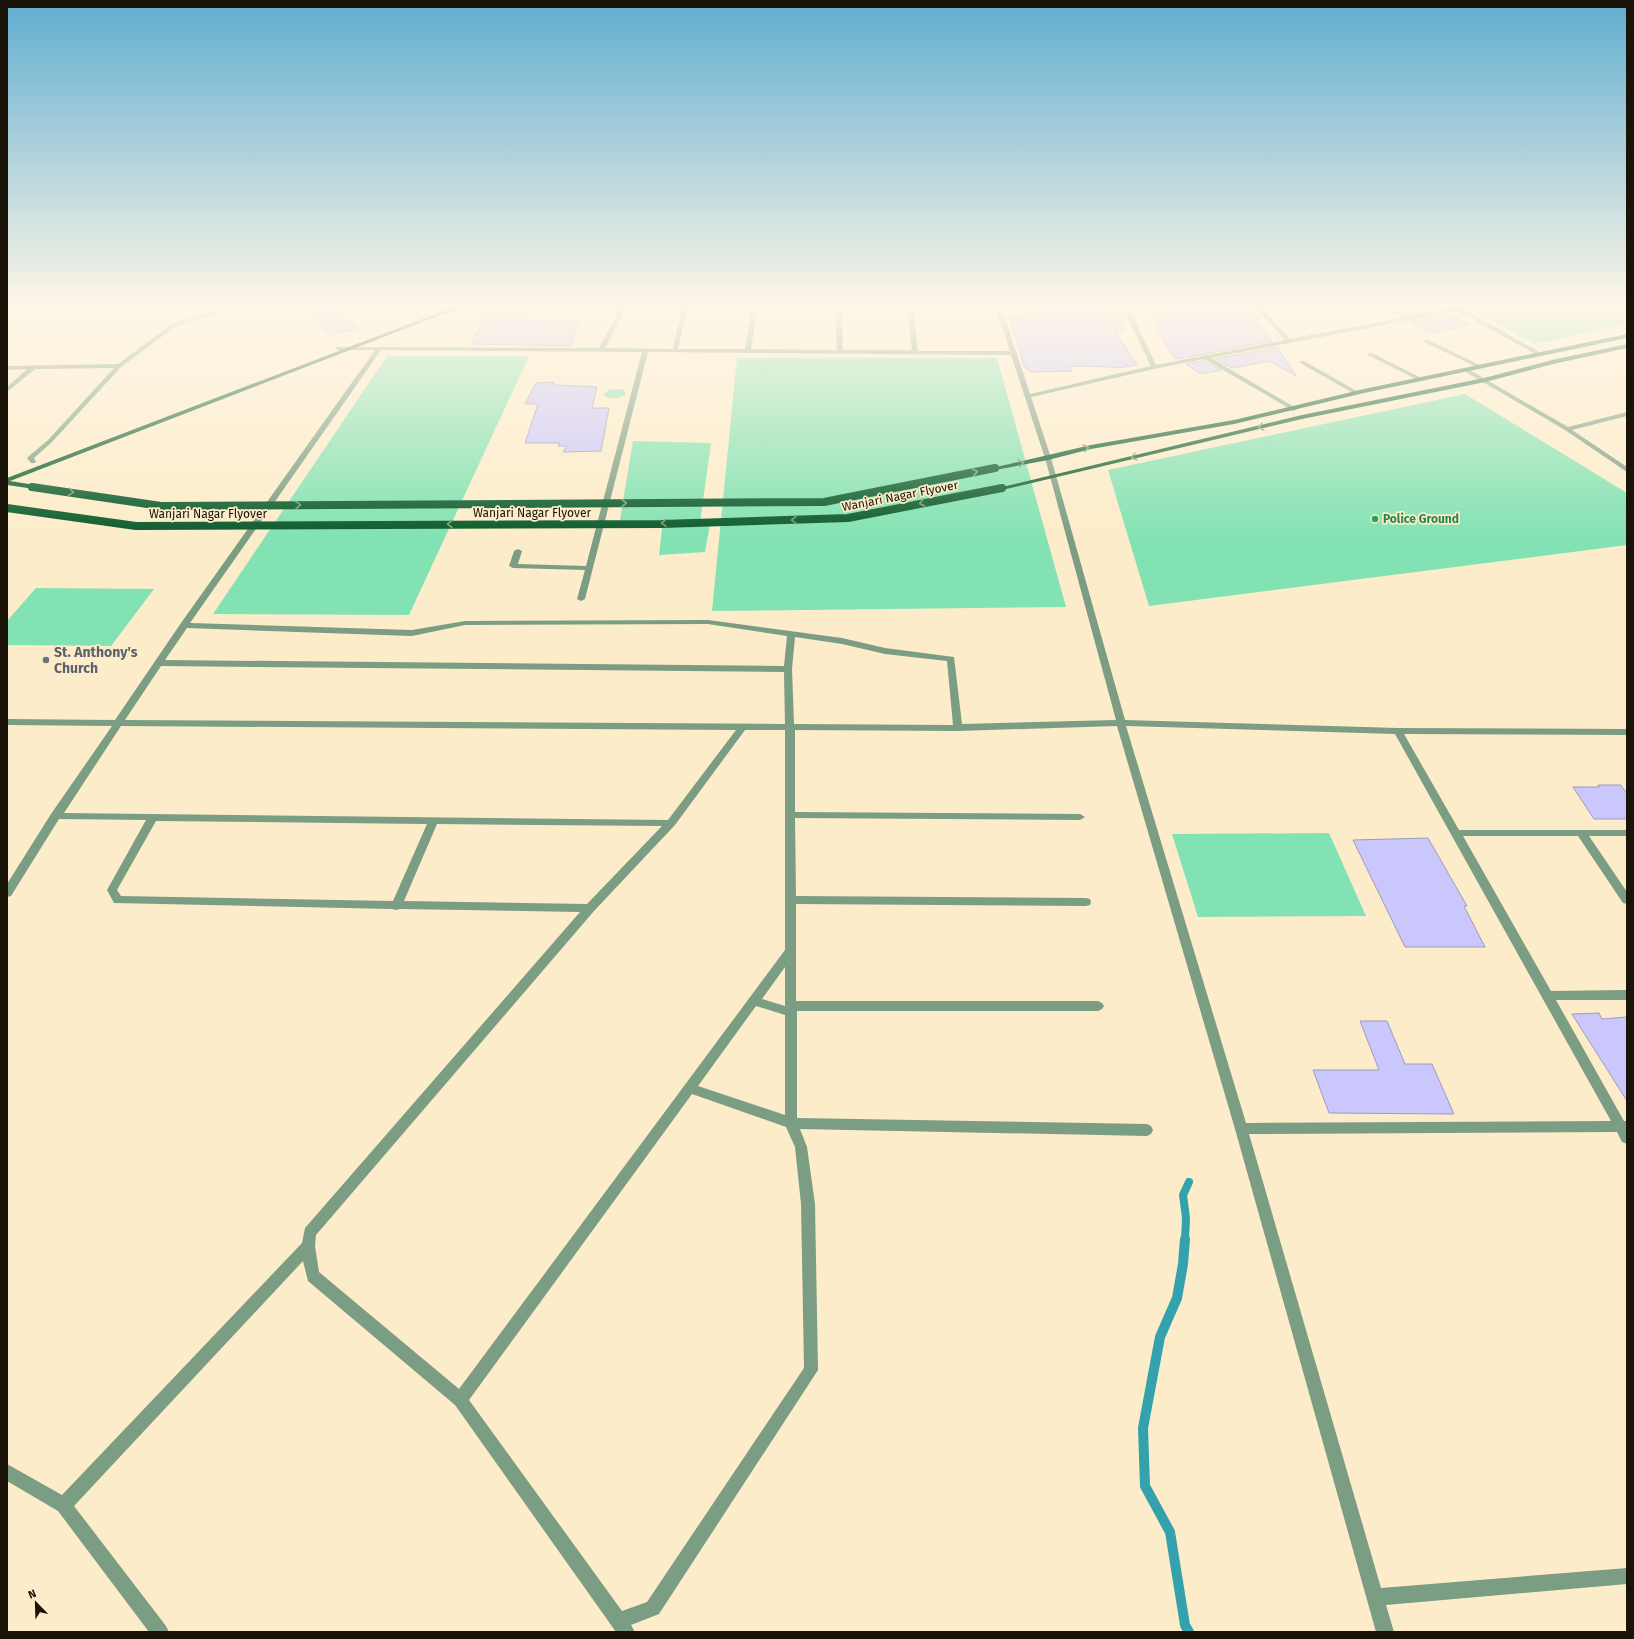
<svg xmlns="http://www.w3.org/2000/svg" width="1634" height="1639" font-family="'Fira Sans',sans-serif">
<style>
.green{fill:#83e2b3}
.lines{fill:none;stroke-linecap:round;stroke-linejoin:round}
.stream-far1{stroke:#34a2ad;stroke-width:8}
.stream{stroke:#34a2ad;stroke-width:10}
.building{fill:#cac7fc;stroke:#9d9cbe}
.minor{fill:#7b9d83;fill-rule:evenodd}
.major{fill:#0c5b2c;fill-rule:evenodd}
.major-bridge{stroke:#0c5b2c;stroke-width:8}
.oneway{stroke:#789c73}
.leisure-dot{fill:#2e9e5b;stroke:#fcecc9;stroke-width:1.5}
.worship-dot{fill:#6b7280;stroke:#fcecc9;stroke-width:1.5}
.labels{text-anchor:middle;stroke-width:3.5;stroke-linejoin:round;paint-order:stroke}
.far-street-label{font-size:12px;fill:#1a1408;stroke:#fcecc9}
.far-leisure-label{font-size:12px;font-weight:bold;fill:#27864d;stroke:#fcecc9;text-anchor:start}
.worship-label{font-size:14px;font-weight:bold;fill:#5b616d;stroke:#fcecc9;text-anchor:start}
</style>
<rect width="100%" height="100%" fill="#fcecc9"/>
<g class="green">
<polygon points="1466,306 1627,306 1627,324 1534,344"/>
<polygon points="387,356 529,356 409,615 213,614"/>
<polygon points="737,358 997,358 1066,607 712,611"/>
<path d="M617,389L624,390L626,394C620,399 610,400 603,395L609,390Z"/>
<polygon points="1465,394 1627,493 1627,545 1149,606 1108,470"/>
<polygon points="633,441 711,443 700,523 710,524 705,552 659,555 663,521 620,520"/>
<polygon points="36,588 154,589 111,646 7,645 7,621"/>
<polygon points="1329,833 1366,916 1198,917 1172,834"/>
</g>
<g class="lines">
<polyline class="stream-far1" points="1185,1240 1186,1218 1183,1195 1189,1182"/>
<polyline class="stream" points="1185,1239 1183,1264 1177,1298 1160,1337 1143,1428 1145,1486 1170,1532 1185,1625 1189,1632"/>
</g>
<g class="building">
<polygon points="303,306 335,306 357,329 329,335"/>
<polygon points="1028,306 1113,306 1125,330 1115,331 1137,365 1116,368 1113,367 1070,366 1072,371 1031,372 1025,368 1009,316 1030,315"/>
<polygon points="1247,306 1272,341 1178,359 1173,356 1154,323 1160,323 1150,307"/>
<polygon points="1382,306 1432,306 1438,309 1401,316"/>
<polygon points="530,313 527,320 579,322 571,346 471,344 486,315"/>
<polygon points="1448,314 1470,325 1431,333 1410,322"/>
<polygon points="1277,347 1296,376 1269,361 1232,368 1215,359"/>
<polygon points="1204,361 1221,370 1201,374 1186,364"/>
<polygon points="554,382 554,385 597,387 592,408 609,408 601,451 563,452 567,446 558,446 560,443 525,443 538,404 525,404 536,383"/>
<polygon points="1598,785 1621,785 1627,794 1627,819 1594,819 1573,787 1599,787"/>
<polygon points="1428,838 1467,906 1464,906 1485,947 1405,947 1353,840"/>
<polygon points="1599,1013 1602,1019 1627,1017 1627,1101 1572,1014"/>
<polygon points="1360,1021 1387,1021 1405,1064 1432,1064 1454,1114 1329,1113 1313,1070 1379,1070"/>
</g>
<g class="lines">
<g class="minor">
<polygon points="221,306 228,306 213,315 176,326 121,367 52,442 34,458 36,462 35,463 31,463 27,458 28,457 48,440 114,368 35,369 7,392 7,387 27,369 7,370 7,366 118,364 172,324 209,313"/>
<path d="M618,306H624L621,318L605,348L673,349L682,306H688L678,349H745L752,306H758L751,349L837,350L835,306H841L843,350H912L907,306H913L918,351H1010L995,306H1001L1030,394L1151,366L1122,306H1128L1156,365L1285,340L1254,306H1260L1290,339L1453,308L1452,306H1458L1543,354V356H1539L1457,311L1211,358L1296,408L1297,409L1294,411L1204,359L1154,369L1031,397L1051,458L1125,720L1398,728L1627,729V735L1404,734L1459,830H1627V836H1589L1627,892V904L1623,903L1578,836H1463L1551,991L1627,990V1000H1556L1624,1121H1627V1144L1622,1142L1617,1132L1249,1134L1381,1588L1627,1568V1584L1386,1605L1394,1632H1376L1235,1129L1117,726L958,731L795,730V812L1080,814L1085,817L1080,820L795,818L796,896L1086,898L1090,899L1091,902L1090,905L1086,906L796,904V1001H1098L1102,1003L1104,1006L1102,1009L1098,1011H797V1118L1147,1124L1151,1126L1153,1130L1151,1134L1147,1136L800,1129L807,1147L815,1204L818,1370L659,1614L631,1625L635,1632H616L455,1405L308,1281L303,1261L74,1506L166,1626L169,1632H149L58,1511L7,1481V1464L62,1495L302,1243L305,1228L580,912L400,909L396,910L392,909L114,903L107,890L146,820L59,819L11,896L7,897V884L51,814L112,726L7,725V719L115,720L181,623L375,350H338L335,348L336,347L599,348L615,318ZM381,350L642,352L586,566L518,564L522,551L518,549L514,551L509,566L513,568L585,570L577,599L581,601L585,599L648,352L1011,355L1045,458L1116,720L962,724L954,657L885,648L842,638L708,620L465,621L412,630L190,623ZM708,624L787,636L784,666L165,660L187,628L412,636L465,625ZM795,637L842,644L885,654L947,661L953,725L794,724L792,669ZM161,666L784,672L785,724L125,720ZM121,726L736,730L668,820L64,813ZM1126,726L1395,734L1611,1121L1246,1123ZM745,730H785V950L459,1389L319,1272L315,1246L316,1235L594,911L675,825ZM156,821L427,824L393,901L121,896L117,890ZM437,824L662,826L587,904L404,901ZM785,967V1006L762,999ZM756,1006L785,1015V1115L698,1086ZM692,1094L786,1127L795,1147L801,1204L804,1368L647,1602L622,1611L469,1400Z"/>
<polygon points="1424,340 1428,340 1484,367 1479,368 1424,342"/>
<polygon points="1368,353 1372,353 1425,380 1420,381 1368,355"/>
<polygon points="1300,361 1304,361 1360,393 1355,394 1300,363"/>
<polygon points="1464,369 1468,369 1568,427 1627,412 1627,416 1572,430 1627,467 1627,472 1565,430 1464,371"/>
</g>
<g class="major">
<polygon points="456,306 464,306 10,481 35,485 35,489 7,485 7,478"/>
<polygon points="1627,334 1627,338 1364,393 1234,424 1091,449 1048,460 995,470 992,468 1091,445 1234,420 1364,389"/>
<polygon points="1627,344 1627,348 1553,364 1485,382 1302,419 1002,490 998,488 1302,415 1484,378 1552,360"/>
</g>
<g class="major-bridge">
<polyline points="32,487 161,506 824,502 995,468"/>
<polyline points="7,508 136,526 662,524 848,518 1002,488"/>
</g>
</g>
<defs><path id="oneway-chevron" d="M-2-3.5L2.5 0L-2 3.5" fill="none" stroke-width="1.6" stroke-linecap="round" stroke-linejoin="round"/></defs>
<g class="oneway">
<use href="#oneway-chevron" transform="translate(1261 427) rotate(166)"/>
<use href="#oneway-chevron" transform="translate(1086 448) rotate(-14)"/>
<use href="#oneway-chevron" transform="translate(1134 457) rotate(166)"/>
<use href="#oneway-chevron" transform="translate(1021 463) rotate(-11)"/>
<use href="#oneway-chevron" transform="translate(975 472) rotate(-11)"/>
<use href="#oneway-chevron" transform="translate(71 492) rotate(8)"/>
<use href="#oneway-chevron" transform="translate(624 503)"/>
<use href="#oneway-chevron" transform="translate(922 503) rotate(169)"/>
<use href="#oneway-chevron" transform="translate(298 505) rotate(-1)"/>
<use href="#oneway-chevron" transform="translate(794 520) rotate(178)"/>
<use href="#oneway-chevron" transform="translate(664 523) rotate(179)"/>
<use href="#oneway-chevron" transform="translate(450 524) rotate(180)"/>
</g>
<linearGradient id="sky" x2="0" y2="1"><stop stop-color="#60add0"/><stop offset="0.57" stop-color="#fef6e7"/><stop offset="1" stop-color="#fef6e7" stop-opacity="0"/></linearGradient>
<rect width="1634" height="536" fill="url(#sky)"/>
<circle class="leisure-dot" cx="1375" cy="519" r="4"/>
<circle class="worship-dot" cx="46" cy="660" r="4"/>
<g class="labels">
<g class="far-street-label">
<text transform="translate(900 496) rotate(-11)" y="4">Wanjari Nagar Flyover</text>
<text x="532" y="517">Wanjari Nagar Flyover</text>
<text x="208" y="518">Wanjari Nagar Flyover</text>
</g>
<g class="far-leisure-label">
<text x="1383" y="523">Police Ground</text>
</g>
<g class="worship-label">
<text x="54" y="657">St. Anthony's<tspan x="54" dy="16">Church</tspan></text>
</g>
</g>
<rect width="1634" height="1639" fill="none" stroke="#1a1408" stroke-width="16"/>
<g transform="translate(36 1603) rotate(337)" stroke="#fcecc9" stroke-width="3" paint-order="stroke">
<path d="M0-3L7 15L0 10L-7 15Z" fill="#1a1408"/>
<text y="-6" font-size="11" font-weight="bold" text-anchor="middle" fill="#1a1408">N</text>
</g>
</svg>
